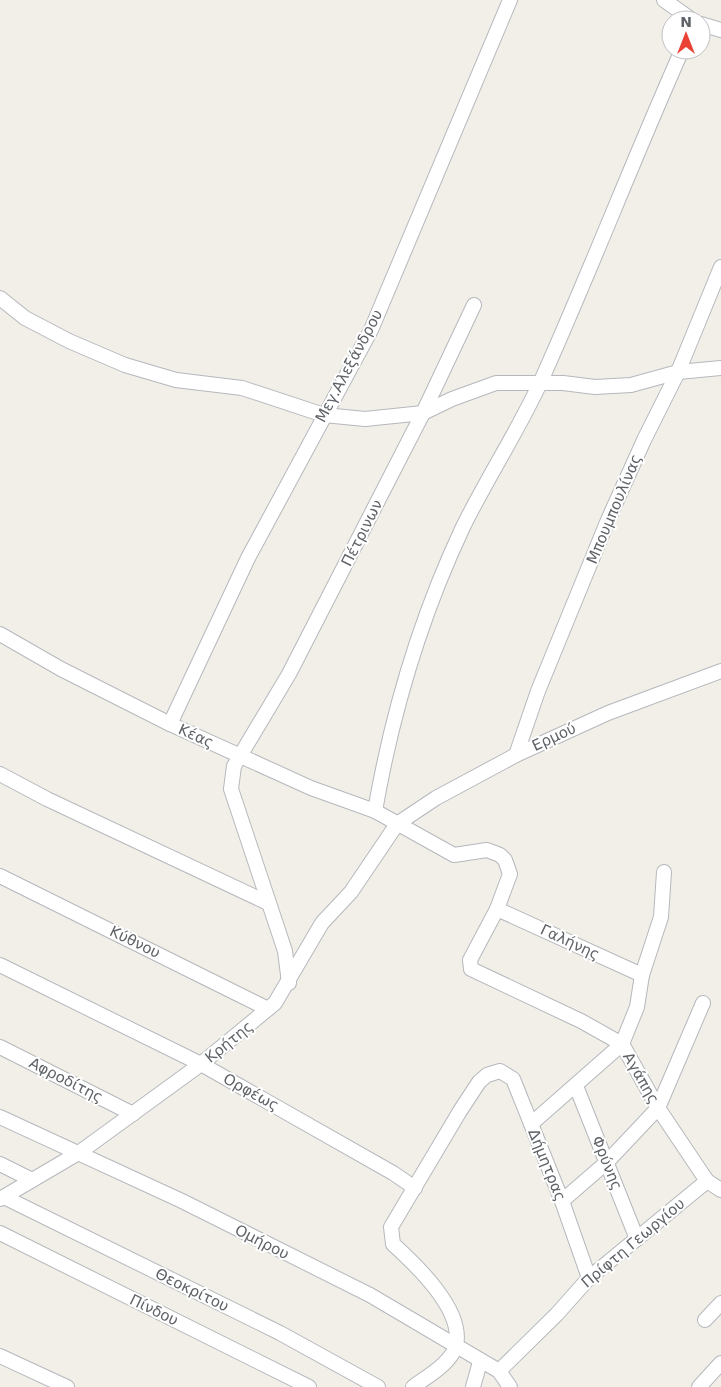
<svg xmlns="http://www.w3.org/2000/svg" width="721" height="1387" font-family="'DejaVu Sans',sans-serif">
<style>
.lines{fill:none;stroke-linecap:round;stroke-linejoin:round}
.minor-casing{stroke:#b5b8bc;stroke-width:16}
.minor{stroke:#fff;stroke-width:14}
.labels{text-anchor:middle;stroke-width:4;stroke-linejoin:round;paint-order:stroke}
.street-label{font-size:15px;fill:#5f6368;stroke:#fff}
</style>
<rect width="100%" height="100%" fill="#f1efe8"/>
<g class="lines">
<g class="minor-casing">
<g id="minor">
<polyline points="664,0 692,20"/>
<polyline points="701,24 721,30"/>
<polyline points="0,298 25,318 69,341 125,365 176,380 242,388 324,415 365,419 423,413 452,399 496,383 563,383 595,387 631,385 678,372 721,368"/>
<polyline points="0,634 61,669 170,724 311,788 375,811 454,855 487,850 500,855 505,860 510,874 497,909 470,960 471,969 581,1021 622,1044 658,1108 707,1181 721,1190"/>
<polyline points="170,724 248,558 371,330 510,0"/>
<polyline points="516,755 538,691 608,520 644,440 678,372 721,267"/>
<polyline points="0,774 47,799 268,903"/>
<path d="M375,811C392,713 421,616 463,527C487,478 518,431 541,381C590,272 633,160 682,50"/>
<polyline points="0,876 268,1009"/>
<polyline points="497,909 642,975"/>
<polyline points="0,965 201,1064 393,1173 415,1188"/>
<polyline points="289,983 285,951 231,789 234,766 289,674 423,413 474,305"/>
<polyline points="0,1047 133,1114"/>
<polyline points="576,1086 637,1239"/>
<polyline points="0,1117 182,1201 370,1295 499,1371 510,1387"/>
<polyline points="531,1124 622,1044 637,1007 642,975 661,917 664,872"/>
<polyline points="0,1164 32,1180"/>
<polyline points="4,1197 280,1333 378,1387"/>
<polyline points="0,1199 80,1152 201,1064 275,1003 322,923 351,892 397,824 436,798 516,755 608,713 721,671"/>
<polyline points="562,1201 607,1162 658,1108 703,1003"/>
<polyline points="0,1233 309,1387"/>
<polyline points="705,1320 721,1303"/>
<polyline points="0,1356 67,1387"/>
<polyline points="499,1371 557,1314 589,1278 707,1181"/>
<path d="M413,1387C426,1377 452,1363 456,1345C464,1310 416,1265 393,1244L391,1227L460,1111L479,1082L487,1075L500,1071L513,1079L562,1201L589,1278"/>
<polyline points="473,1387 480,1362"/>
<polyline points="699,1387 721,1363"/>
</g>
</g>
<use href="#minor" class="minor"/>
</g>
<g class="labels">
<g class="street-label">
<text transform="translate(349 366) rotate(-62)" y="5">Μεγ.Αλεξάνδρου</text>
<text transform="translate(614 509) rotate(-67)" y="5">Μπουμπουλίνας</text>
<text transform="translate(362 533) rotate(-63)" y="5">Πέτρινων</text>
<text transform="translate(196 736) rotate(24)" y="5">Κέας</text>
<text transform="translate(554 737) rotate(-25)" y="5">Ερμού</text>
<text transform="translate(135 942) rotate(26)" y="5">Κύθνου</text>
<text transform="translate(570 942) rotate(25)" y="5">Γαλήνης</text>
<text transform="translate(229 1042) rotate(-39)" y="5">Κρήτης</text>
<text transform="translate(641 1078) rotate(60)" y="5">Αγάπης</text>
<text transform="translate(66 1080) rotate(27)" y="5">Αφροδίτης</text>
<text transform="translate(251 1092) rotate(29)" y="5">Ορφέως</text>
<text transform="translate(607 1163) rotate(68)" y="5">Φρύνης</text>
<text transform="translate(547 1165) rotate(68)" y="5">Δήμητρας</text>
<text transform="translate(262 1242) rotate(27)" y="5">Ομήρου</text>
<text transform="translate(633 1243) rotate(-40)" y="5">Πρίφτη Γεωργίου</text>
<text transform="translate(192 1290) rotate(26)" y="5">Θεοκρίτου</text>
<text transform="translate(154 1310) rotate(26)" y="5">Πίνδου</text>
</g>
</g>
<g transform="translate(686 35)"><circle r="24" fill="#ffffff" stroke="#bfc1c3"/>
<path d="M0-4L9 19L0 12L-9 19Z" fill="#ea4335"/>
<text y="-8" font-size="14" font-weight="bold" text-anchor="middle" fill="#5f6368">N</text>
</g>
</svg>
